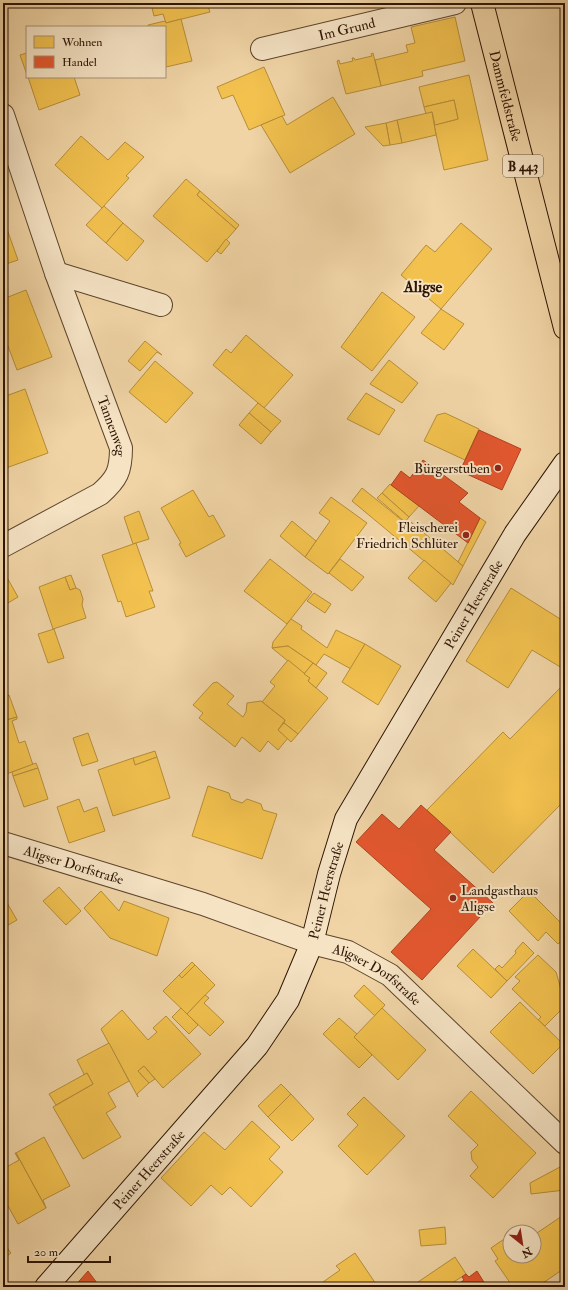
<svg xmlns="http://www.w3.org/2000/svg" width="568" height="1290" font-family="'IM FELL Double Pica',serif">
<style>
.homes{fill:#f2c14e;stroke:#b78d38}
.shops{fill:#e4572e;stroke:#ad4321}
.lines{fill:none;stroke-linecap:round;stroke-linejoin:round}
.street-casing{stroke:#5e452c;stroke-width:24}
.secondary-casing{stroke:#2d1504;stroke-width:24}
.primary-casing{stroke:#2d1504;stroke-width:24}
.street{stroke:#f5e3c4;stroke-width:22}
.secondary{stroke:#f5e3c4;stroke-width:22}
.primary{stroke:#f0d4a5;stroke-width:22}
.poi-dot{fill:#8f2418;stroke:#f5e3c4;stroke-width:1.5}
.labels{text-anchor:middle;stroke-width:4;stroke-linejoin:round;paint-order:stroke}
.shield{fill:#f5e3c4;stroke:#69533e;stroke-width:1}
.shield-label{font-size:13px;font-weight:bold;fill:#2d1504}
.street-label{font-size:14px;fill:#2d1504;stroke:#f5e3c4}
.poi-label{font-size:14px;fill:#2d1504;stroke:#f5e3c4;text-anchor:end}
.quarter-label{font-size:16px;font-weight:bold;fill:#2d1504;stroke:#f5e3c4}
</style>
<rect width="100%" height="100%" fill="#f0d4a5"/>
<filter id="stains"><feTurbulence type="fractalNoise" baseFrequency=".005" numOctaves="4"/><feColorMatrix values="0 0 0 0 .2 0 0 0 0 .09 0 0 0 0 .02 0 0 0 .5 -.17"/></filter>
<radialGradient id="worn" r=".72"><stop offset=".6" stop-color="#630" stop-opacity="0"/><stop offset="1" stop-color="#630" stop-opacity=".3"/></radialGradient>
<g class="homes">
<polygon points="140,3 207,3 210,12 166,23 163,14 154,16 151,4 141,7"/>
<polygon points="455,17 465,61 422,71 423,76 381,86 375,60 408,52 406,45 415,43 411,27"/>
<polygon points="181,19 192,61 166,67 165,27 148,27 148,25 165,21 166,23"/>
<polygon points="27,53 27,75 20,55"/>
<polygon points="373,53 381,86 346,94 337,61 339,60 340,64 353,61 352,58 354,58 355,60 372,56 371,54"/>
<polygon points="264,67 285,115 249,130 233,95 222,99 217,87"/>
<polygon points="469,75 488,160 444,170 434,125 458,119 454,100 424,107 419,87"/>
<polygon points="28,77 74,77 80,95 39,110"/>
<polygon points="333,97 355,134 290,173 261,125 282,116 287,125"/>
<polygon points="454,100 458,119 435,125 432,112 426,114 424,107"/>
<polygon points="432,112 436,135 402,143 397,120"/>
<polygon points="397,120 402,143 390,145 386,123"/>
<polygon points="386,123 390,145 383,146 365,127"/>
<polygon points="81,136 108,160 125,142 144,157 126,176 129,178 102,208 55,165"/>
<polygon points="186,179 200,191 197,195 236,229 207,262 153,216"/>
<polygon points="200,191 239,225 236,229 197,195"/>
<polygon points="104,206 123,223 106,243 86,225"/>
<polygon points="3,218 18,260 3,265"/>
<polygon points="123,223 144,241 127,261 106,243"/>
<polygon points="461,223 492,249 441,309 401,275 426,245 435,252"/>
<polygon points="226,239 230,243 221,254 217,251"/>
<polygon points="26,290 52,357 17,370 3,333 3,299"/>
<polygon points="382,292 415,317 372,371 341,347"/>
<polygon points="441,309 464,324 444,350 421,333"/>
<polygon points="246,335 293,375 264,408 213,365 226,349 231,353"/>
<polygon points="145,341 162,355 157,352 140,371 128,361"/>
<polygon points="389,360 418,383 402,403 370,384"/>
<polygon points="155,361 193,393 166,423 129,392"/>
<polygon points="25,389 48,453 6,468 3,458 3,397"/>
<polygon points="366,393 395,410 379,435 347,419"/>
<polygon points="258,403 281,421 271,432 249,413"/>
<polygon points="249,413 271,432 261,444 239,425"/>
<polygon points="445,413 479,429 465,460 424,441 437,415"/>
<polygon points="390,484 419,506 409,517 382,493"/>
<polygon points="362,488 408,525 411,522 463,566 453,585 352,501"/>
<polygon points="193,490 209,517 213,515 225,536 186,557 179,544 181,543 161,508"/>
<polygon points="382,493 409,517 405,522 377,498"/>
<polygon points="331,497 367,523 328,574 305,557 330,521 319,513"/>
<polygon points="139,511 149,539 133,544 124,517"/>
<polygon points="480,518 486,522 463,566 458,562"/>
<polygon points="292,521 316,541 305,557 280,536"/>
<polygon points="136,543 153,591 149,591 155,607 126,617 121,601 118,602 102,555"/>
<polygon points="270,559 312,592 287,624 244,591"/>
<polygon points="340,559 364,577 352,591 329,573"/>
<polygon points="424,560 451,583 436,602 408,578"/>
<polygon points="5,574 18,597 3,606 3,575"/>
<polygon points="71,575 76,588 70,590 65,577"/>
<polygon points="65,577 70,590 76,588 80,590 83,599 82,605 86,618 53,629 39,587"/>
<polygon points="511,588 565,622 565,663 562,668 532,650 508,688 466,661"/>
<polygon points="314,593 331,604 325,613 307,601"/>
<polygon points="291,619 302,626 301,629 327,648 336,630 365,644 351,669 324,654 316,665 288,646 272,648 273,642"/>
<polygon points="54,629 64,658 48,663 38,634"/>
<polygon points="365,644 401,666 378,705 342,682"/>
<polygon points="288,646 313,663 304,674 272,648"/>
<polygon points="288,660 310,678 308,681 328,698 298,734 284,723 285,720 262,702 275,686 270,682"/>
<polygon points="313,663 327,673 316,688 308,681 310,678 304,674"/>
<polygon points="217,682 234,696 227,704 243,717 246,712 247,703 261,701 285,720 278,730 288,738 278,750 268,741 260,752 242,737 235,747 199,718 203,713 193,705 213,683"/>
<polygon points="565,683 565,800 493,873 427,810 503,732 510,739"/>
<polygon points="9,695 17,717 3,721 3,696"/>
<polygon points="17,717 17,719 12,721 19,743 25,741 33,765 3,775 3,721"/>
<polygon points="284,723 298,734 291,742 278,730"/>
<polygon points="88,733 98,761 82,766 73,738"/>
<polygon points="155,751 157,757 135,765 133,758"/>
<polygon points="157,757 170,798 113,816 98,770 133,758 135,765"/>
<polygon points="36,763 38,768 13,776 12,772"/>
<polygon points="38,768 48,799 24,807 13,776"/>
<polygon points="208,786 229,793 231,799 242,803 247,799 261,804 263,810 277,814 262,859 192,836"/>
<polygon points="79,799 84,812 97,807 105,831 69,843 57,807"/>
<polygon points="59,887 81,911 66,925 43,901"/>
<polygon points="101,891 119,911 124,901 169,918 157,956 110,938 84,908"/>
<polygon points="529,891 565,927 565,938 558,944 546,932 538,941 509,911"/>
<polygon points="3,896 17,920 3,928"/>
<polygon points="523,942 534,953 507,981 495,969 499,965 502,968 516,953 515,951"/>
<polygon points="473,949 507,981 491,998 457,966"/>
<polygon points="538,955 556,972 565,1003 565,1006 545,1026 538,1020 541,1017 512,989 520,981 515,977"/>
<polygon points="192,962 195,965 182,978 179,975"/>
<polygon points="195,965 215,985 187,1014 163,991 179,975 182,978"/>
<polygon points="364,985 385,1005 375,1016 354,996"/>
<polygon points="205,995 209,998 204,1003 224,1022 210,1036 187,1014"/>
<polygon points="520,1002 563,1044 533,1074 490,1032"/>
<polygon points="181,1008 198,1025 189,1034 172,1017"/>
<polygon points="382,1008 426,1050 398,1080 354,1037"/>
<polygon points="122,1010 148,1040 157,1032 153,1028 166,1016 201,1054 163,1088 144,1066 138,1071 149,1083 137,1094 138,1097 101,1029"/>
<polygon points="339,1018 357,1034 354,1037 372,1055 359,1068 323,1034"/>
<polygon points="109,1043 129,1081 108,1093 116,1107 106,1113 121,1137 83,1159 53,1107 93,1084 87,1073 81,1077 84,1074 77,1060"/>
<polygon points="144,1066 155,1079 149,1083 138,1071"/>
<polygon points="87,1073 93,1084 56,1105 49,1094"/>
<polygon points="281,1084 291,1094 268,1117 258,1106"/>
<polygon points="471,1091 536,1153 493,1198 470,1176 478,1167 472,1160 471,1152 478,1145 448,1116"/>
<polygon points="291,1094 314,1119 292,1141 268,1117"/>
<polygon points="364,1097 405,1136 367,1175 338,1146 358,1125 347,1114"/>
<polygon points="252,1121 280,1147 269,1159 283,1172 251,1207 230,1187 222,1195 211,1185 191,1206 161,1178 204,1132 225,1150"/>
<polygon points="44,1137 70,1186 43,1200 46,1208 16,1153"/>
<polygon points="15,1153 16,1153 46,1208 18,1224 3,1197 3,1169 19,1160"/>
<polygon points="560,1167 565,1172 565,1190 531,1194 530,1183"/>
<polygon points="565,1214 565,1268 537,1287 513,1287 495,1261 498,1259 491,1248 510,1235 510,1256 534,1256 534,1235"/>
<polygon points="445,1227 446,1244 421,1246 419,1230"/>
<polygon points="3,1242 11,1253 3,1259"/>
<polygon points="355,1253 378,1287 316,1287 340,1270 336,1266"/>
<polygon points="455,1257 466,1274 446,1287 418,1287 415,1284"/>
</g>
<g class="shops">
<polygon points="479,430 521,449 502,490 460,471"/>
<polygon points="423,460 468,493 459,502 480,518 468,543 391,485 401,471 410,478"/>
<polygon points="421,805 451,832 434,850 493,903 422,980 391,952 431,909 356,842 382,814 399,829"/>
<polygon points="88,1271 100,1287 74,1287"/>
<polygon points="477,1271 487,1287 454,1287 464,1280 462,1277 466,1274 469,1277"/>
</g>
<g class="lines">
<g class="street-casing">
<g id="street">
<path id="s1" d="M262,49L455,3"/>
<path id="s2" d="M3,115L56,273L121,448C121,471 117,479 100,494L3,546"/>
<polyline points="56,273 161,305"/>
<path id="s3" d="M3,843L203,904L312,943L348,952L390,975L565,1143"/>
</g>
</g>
<g class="secondary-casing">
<g id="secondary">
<path id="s4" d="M46,1287L257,1046L288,1000L312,943L329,874L346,819L515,534L565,463"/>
</g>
</g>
<g class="primary-casing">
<g id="primary">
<path id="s5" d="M482,3L565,328"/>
</g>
</g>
<use href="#street" class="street"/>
<use href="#secondary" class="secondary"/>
<use href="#primary" class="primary"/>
</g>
<g class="poi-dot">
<circle cx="498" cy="468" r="4"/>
<circle cx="466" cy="535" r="4"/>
<circle cx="453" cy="898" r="4"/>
</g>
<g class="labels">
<rect class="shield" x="503" y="155" width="40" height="22" rx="3"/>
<g class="shield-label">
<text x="523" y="171">B 443</text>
</g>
<g class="street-label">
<text dy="5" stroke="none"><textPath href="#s1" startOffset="87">Im Grund</textPath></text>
<text dy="5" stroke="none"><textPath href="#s5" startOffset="96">Dammfeldstraße</textPath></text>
<text dy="5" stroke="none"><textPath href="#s2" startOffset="330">Tannenweg</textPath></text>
<text dy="5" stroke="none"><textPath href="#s4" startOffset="816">Peiner Heerstraße</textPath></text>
<text dy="5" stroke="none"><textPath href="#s3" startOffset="74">Aligser Dorfstraße</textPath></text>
<text dy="5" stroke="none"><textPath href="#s4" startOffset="492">Peiner Heerstraße</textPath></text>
<text dy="5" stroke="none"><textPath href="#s3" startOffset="398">Aligser Dorfstraße</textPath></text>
<text dy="5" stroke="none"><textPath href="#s4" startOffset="156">Peiner Heerstraße</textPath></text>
</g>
<g class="poi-label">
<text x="490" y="473">Bürgerstuben</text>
<text x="458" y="532">Fleischerei<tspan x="458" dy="16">Friedrich Schlüter</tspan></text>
<text x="461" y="895" text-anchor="start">Landgasthaus<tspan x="461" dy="16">Aligse</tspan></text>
</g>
<g class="quarter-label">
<text x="423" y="292">Aligse</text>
</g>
</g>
<rect width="568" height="1290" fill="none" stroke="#f0d4a5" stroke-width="16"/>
<rect x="4" y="4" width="560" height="1282" fill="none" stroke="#2d1504" stroke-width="2"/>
<rect x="8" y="8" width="552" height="1274" fill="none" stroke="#2d1504"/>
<rect x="26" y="26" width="140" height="52" fill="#f5e3c4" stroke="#a59177"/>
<rect x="34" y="36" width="20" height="12" fill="#f2c14e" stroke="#a59177"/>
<text x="62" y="46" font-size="12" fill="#2d1504">Wohnen</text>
<rect x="34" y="56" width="20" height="12" fill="#e4572e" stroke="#a59177"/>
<text x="62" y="66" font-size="12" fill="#2d1504">Handel</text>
<g transform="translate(522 1244) rotate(150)"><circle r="19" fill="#f5e3c4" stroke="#a59177"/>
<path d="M0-3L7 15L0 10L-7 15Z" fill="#8f2418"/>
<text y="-6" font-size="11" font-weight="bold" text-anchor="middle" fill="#2d1504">N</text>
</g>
<path d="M28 1256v6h82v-6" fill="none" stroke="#2d1504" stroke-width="2"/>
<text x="34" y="1256" font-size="12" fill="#2d1504" stroke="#f5e3c4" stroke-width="3" paint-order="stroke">20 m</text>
<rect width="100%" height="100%" filter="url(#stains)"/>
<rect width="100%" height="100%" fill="url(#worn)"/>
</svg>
